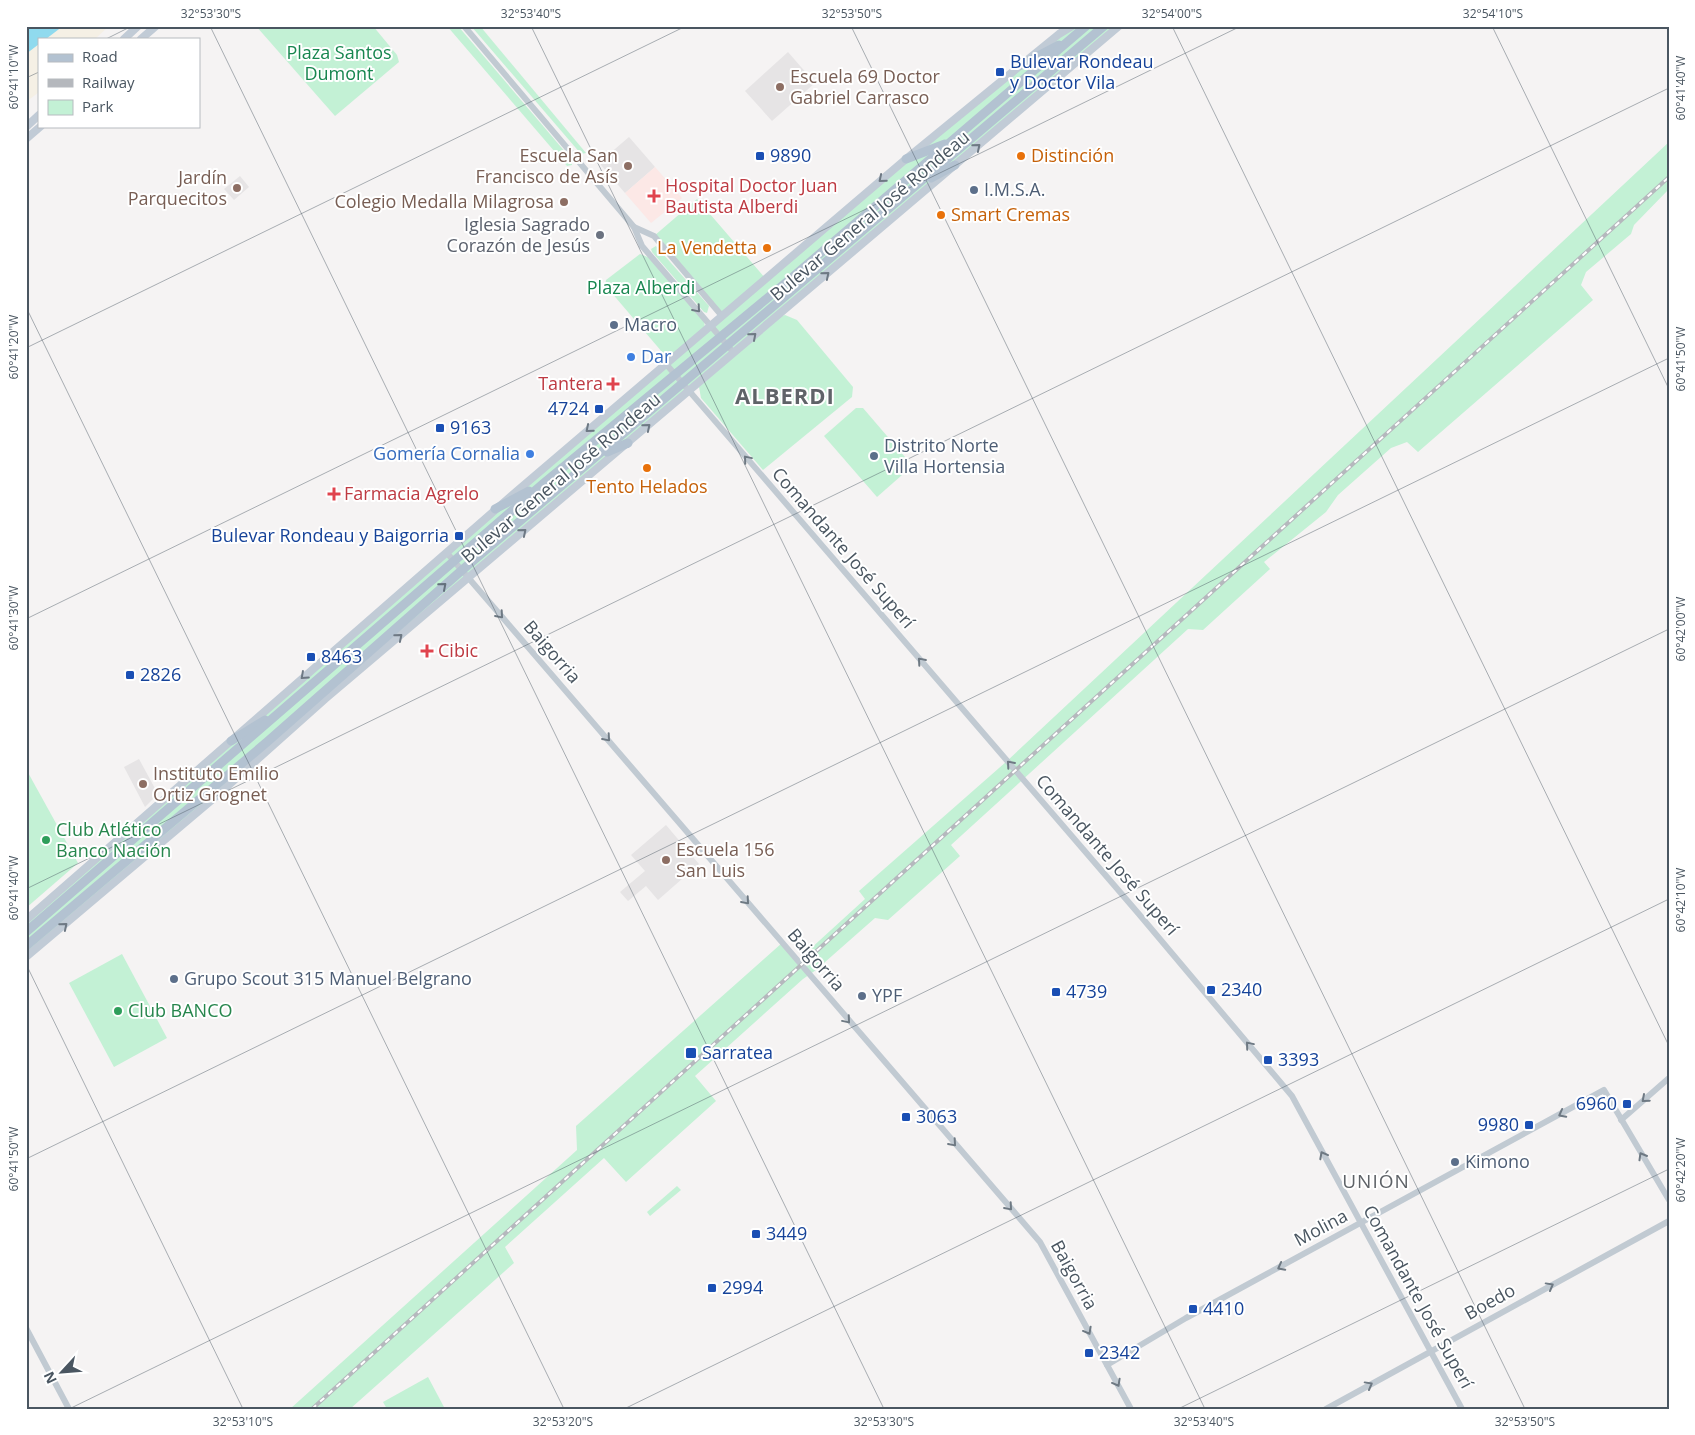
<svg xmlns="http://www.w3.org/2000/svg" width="1695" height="1435" font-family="'Open Sans',sans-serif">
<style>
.education{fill:#e6e4e5}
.medical{fill:#fce8e6}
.green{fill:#c3f1d5}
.sand{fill:#f5f0e5}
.water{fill:#90daee}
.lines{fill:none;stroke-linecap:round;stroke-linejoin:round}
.tertiary{stroke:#c1cad2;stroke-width:6}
.secondary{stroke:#c1cbd6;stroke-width:8}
.primary{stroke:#b3c2d1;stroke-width:9}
.rail-casing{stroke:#b5b8bd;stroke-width:4}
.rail{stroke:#fff;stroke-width:2;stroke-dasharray:5.5;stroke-linecap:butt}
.oneway{stroke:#6e7984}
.oneway2{stroke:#6e7983}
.oneway3{stroke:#64717d}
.ticks{fill:none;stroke:#4a5661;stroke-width:1;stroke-opacity:0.45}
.transit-dot{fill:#1a4fb4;stroke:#fff;stroke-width:2}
.education-dot{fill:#8d6e63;stroke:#fff;stroke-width:2}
.food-dot{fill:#e8710a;stroke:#fff;stroke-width:2}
.service-dot{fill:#5c6f8a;stroke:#fff;stroke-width:2}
.health-dot{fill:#e0444e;stroke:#fff;stroke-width:2}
.worship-dot{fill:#6b7280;stroke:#fff;stroke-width:2}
.shop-dot{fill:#3f7fe0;stroke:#fff;stroke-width:2}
.leisure-dot{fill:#2e9e5b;stroke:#fff;stroke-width:2}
.labels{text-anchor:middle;stroke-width:4;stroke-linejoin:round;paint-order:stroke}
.park-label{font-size:18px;fill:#17864f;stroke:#fff}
.transit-label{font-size:18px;fill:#164399;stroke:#fff;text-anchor:start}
.education-label{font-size:18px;fill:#785e54;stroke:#fff;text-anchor:start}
.food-label{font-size:18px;fill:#c56008;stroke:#fff;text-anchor:start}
.health-label{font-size:18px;fill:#be3a42;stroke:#fff;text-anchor:start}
.service-label{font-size:18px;fill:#4e5e75;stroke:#fff;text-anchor:start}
.street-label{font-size:18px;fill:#4a5661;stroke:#fff}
.worship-label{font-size:18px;fill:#5b616d;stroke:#fff;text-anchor:end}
.shop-label{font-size:18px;fill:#366cbe;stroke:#fff;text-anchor:start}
.leisure-label{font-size:18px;fill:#27864d;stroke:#fff;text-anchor:start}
.neighbourhood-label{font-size:19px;letter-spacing:1px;fill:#5f6368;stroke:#fff}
.district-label{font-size:22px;font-weight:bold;letter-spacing:1px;fill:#5f6368;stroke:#fff}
.neatline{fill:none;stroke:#4a5661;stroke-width:2}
.ticks-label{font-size:12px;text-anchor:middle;fill:#4a5661}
</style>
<rect width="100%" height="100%" fill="#f5f3f3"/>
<g class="education">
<polygon points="788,52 815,83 772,121 745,91"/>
<polygon points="629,137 655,167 625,193 601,165 601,161"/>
<polygon points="240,176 249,187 234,200 224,189"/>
<polygon points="139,759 158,794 145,807 124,767"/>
<polygon points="666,825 699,864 658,900 646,886 628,901 620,892 645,871 631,855"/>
</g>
<polygon class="medical" points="655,167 682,198 651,223 625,193"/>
<g class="green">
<polygon points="256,26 373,26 397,55 399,62 335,116"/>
<polygon points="447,26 458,26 572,160 572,165 567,166"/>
<polygon points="471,26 480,26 586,153 581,154"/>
<polygon points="1072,26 1119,26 26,957 26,920 722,316 654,236 697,199 766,279"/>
<polygon points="1669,142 1669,189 1634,225 1631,234 1586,272 1581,285 1593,300 1418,452 1407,442 1391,448 1338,495 1326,512 1264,562 1270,569 1203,630 1188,629 951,845 960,856 888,920 875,918 816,970 803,979 695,1076 716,1101 626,1182 604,1158 505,1247 514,1263 350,1409 290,1409 577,1150 576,1126 782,943 797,961 865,899 859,891 1007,761"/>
<polygon points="656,246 709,306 707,313 704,312 652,252 651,249"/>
<polygon points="640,254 650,258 704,321 705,328 668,359 605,285 606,280"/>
<polygon points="785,315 797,320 853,387 852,397 763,470 701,398 699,387 778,317"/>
<polygon points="856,408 863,408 911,464 910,468 877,497 824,436"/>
<polygon points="26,769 78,863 26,908"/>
<polygon points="122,954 167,1038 114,1067 69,983"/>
<polygon points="677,1186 681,1190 650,1216 647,1212"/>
<polygon points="428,1377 445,1409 387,1409 383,1402"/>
</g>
<polygon class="sand" points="26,26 109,26 95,39 39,39 39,92 26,102"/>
<polygon class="water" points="26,26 63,26 46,39 39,39 39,44 26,54"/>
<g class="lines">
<g class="tertiary">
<polyline points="464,26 634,227 642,246 734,353"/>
<polyline points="634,227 654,236 722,316"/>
<polyline points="666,364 1138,913 1292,1096 1462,1409"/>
<polyline points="447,553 1040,1242 1131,1409"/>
<polyline points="1621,1120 1669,1078"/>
<polyline points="26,1328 69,1409"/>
<polyline points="1107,1365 1186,1318 1604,1090 1669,1200"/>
<polyline points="1326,1409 1669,1221"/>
</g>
<g class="secondary">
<polyline points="124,39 138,26"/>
<polyline points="141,39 156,26"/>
<polyline points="26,127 39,115"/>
<polyline points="26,139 41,126"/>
<polyline points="26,920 517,491 906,159 1059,34 1072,26"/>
<polyline points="26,957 213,799 325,699 1119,26"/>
</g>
<g class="primary">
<polyline points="1021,65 1059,45"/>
<polyline points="906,159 945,144"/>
<polyline points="931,178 955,165"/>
<polyline points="607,452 628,443"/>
<polyline points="495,509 529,491"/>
<polyline points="231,741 265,720"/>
<polyline points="26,932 544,483 788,281 1086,26"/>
<polyline points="26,946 267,742 461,571 1104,26"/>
</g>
<g class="rail-casing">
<polyline id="rail" points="312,1409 1669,177"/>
</g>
<use href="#rail" class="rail"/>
</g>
<defs><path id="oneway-chevron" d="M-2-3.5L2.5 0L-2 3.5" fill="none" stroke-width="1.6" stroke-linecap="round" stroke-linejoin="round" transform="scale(1.25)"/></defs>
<g class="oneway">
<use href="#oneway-chevron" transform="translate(977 147) rotate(-40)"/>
<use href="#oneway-chevron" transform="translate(882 179) rotate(140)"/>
<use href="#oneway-chevron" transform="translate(826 275) rotate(-40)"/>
<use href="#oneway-chevron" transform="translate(753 336) rotate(-41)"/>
<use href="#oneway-chevron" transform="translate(647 427) rotate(-40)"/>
<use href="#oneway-chevron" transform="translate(589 429) rotate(140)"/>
<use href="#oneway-chevron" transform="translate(523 532) rotate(-40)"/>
<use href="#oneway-chevron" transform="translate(399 637) rotate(-40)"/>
<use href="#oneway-chevron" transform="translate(304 676) rotate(138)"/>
<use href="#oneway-chevron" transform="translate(64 926) rotate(-40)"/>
</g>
<g class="oneway2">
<use href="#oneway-chevron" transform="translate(697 309) rotate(49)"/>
<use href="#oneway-chevron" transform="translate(747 459) rotate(-130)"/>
<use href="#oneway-chevron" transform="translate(500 615) rotate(49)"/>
<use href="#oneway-chevron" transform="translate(921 661) rotate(-131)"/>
<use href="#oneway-chevron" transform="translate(607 738) rotate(49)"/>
<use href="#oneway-chevron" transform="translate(1010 764) rotate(-131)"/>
<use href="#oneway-chevron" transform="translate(746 901) rotate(49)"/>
<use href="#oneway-chevron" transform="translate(847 1020) rotate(50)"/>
<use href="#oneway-chevron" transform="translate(1249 1045) rotate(-130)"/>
<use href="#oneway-chevron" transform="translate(1645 1099) rotate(139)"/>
<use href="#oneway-chevron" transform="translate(1562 1114) rotate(152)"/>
<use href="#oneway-chevron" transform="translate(953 1143) rotate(49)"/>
<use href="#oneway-chevron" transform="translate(1323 1155) rotate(-118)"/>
<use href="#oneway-chevron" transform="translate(1642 1156) rotate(-120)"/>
<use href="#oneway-chevron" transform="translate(1009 1207) rotate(49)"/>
<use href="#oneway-chevron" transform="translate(1281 1267) rotate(152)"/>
<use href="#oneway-chevron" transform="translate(1550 1286) rotate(-29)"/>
<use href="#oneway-chevron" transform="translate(1088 1331) rotate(61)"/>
<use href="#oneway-chevron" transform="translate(1117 1383) rotate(61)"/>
<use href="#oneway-chevron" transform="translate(1369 1385) rotate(-29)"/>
</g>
<use class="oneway3" href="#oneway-chevron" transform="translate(443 586) rotate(-41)"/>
<path class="ticks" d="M210,26L884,1409M531,26L1205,1409M851,26L1525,1409M1172,26L1669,1046M1492,26L1669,389M106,39L132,26M26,78L39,72M26,307L564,1409M26,348L686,26M26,619L1241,26M26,889L1669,88M26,964L243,1409M26,1159L1669,358M69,1409L1669,629M624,1409L1669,899M1178,1409L1669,1169"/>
<g class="transit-dot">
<rect x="995" y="67" width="10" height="10" rx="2.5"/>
<rect x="755" y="151" width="10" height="10" rx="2.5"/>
<rect x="594" y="404" width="10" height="10" rx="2.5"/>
<rect x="435" y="423" width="10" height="10" rx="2.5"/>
<rect x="454" y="531" width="10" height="10" rx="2.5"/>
<rect x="306" y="652" width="10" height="10" rx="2.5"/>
<rect x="125" y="670" width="10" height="10" rx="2.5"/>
<rect x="1206" y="985" width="10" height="10" rx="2.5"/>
<rect x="1051" y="987" width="10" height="10" rx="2.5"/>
<rect x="685" y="1047" width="12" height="12" rx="2.5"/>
<rect x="1263" y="1055" width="10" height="10" rx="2.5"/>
<rect x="1622" y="1099" width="10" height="10" rx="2.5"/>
<rect x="901" y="1112" width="10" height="10" rx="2.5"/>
<rect x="1524" y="1120" width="10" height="10" rx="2.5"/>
<rect x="751" y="1229" width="10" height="10" rx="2.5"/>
<rect x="707" y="1283" width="10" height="10" rx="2.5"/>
<rect x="1188" y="1304" width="10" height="10" rx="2.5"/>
<rect x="1084" y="1348" width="10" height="10" rx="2.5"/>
</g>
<g class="education-dot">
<circle cx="780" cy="87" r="5"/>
<circle cx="628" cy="166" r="5"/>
<circle cx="237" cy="188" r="5"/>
<circle cx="564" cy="202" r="5"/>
<circle cx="143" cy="784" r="5"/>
<circle cx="666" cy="860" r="5"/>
</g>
<g class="food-dot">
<circle cx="1021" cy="156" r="5"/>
<circle cx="941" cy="215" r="5"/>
<circle cx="767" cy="248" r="5"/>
<circle cx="647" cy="468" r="5"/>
</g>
<g class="service-dot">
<circle cx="974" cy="190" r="5"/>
<circle cx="614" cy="325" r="5"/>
<circle cx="874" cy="456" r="5"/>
<circle cx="174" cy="979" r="5"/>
<circle cx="862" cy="996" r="5"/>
<circle cx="1455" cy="1162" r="5"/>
</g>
<g class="health-dot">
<path d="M651.5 188.5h5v5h5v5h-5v5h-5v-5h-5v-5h5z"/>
<path d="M610.5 376.5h5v5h5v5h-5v5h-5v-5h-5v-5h5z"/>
<path d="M331.5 486.5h5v5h5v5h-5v5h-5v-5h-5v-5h5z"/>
<path d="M424.5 643.5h5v5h5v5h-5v5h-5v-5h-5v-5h5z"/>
</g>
<circle class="worship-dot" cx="600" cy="235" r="5"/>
<g class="shop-dot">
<circle cx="631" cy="357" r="5"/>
<circle cx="530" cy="454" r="5"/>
</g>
<g class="leisure-dot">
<circle cx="46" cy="840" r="5"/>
<circle cx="118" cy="1011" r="5"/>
</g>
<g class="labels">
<g class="park-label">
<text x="339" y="59">Plaza Santos<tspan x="339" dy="21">Dumont</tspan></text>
<text x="641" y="294">Plaza Alberdi</text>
</g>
<g class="transit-label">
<text x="1010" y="68">Bulevar Rondeau<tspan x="1010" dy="21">y Doctor Vila</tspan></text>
<text x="770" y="162">9890</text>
<text x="589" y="415" text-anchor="end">4724</text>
<text x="450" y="434">9163</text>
<text x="449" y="542" text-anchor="end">Bulevar Rondeau y Baigorria</text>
<text x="321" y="663">8463</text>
<text x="140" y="681">2826</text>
<text x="1221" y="996">2340</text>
<text x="1066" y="998">4739</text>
<text x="702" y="1059">Sarratea</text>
<text x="1278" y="1066">3393</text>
<text x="1617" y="1110" text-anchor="end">6960</text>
<text x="916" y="1123">3063</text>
<text x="1519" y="1131" text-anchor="end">9980</text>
<text x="766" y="1240">3449</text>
<text x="722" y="1294">2994</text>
<text x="1203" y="1315">4410</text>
<text x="1099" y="1359">2342</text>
</g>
<g class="education-label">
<text x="790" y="83">Escuela 69 Doctor<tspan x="790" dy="21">Gabriel Carrasco</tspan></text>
<text x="618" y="162" text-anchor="end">Escuela San<tspan x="618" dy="21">Francisco de Asís</tspan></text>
<text x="227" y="184" text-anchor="end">Jardín<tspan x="227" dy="21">Parquecitos</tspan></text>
<text x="554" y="208" text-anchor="end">Colegio Medalla Milagrosa</text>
<text x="153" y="780">Instituto Emilio<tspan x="153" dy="21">Ortiz Grognet</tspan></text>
<text x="676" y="856">Escuela 156<tspan x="676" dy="21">San Luis</tspan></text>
</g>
<g class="food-label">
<text x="1031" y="162">Distinción</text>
<text x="951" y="221">Smart Cremas</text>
<text x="757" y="254" text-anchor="end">La Vendetta</text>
<text x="647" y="493" text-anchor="middle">Tento Helados</text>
</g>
<g class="health-label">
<text x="665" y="192">Hospital Doctor Juan<tspan x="665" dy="21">Bautista Alberdi</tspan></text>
<text x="603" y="390" text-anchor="end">Tantera</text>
<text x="344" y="500">Farmacia Agrelo</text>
<text x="438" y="657">Cibic</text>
</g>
<g class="service-label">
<text x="984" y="196">I.M.S.A.</text>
<text x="624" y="331">Macro</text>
<text x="884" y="452">Distrito Norte<tspan x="884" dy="21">Villa Hortensia</tspan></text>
<text x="184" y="985">Grupo Scout 315 Manuel Belgrano</text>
<text x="872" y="1002">YPF</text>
<text x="1465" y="1168">Kimono</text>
</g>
<g class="street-label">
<text transform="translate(870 216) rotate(-40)" y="6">Bulevar General José Rondeau</text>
<text transform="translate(561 478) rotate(-40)" y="6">Bulevar General José Rondeau</text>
<text transform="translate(843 548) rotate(49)" y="6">Comandante José Superí</text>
<text transform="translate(552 652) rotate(49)" y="6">Baigorria</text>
<text transform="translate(1107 855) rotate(49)" y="6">Comandante José Superí</text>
<text transform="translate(816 960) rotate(49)" y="6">Baigorria</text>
<text transform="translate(1321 1228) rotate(-28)" y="6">Molina</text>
<text transform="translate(1074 1275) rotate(61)" y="6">Baigorria</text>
<text transform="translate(1418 1297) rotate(61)" y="6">Comandante José Superí</text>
<text transform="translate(1490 1302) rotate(-29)" y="6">Boedo</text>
</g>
<g class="worship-label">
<text x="590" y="231">Iglesia Sagrado<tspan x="590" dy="21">Corazón de Jesús</tspan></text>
</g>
<g class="shop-label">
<text x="641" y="363">Dar</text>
<text x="520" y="460" text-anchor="end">Gomería Cornalia</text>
</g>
<g class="leisure-label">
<text x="56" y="836">Club Atlético<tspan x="56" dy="21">Banco Nación</tspan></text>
<text x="128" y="1017">Club BANCO</text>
</g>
<g class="neighbourhood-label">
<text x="1376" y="1188">UNIÓN</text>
</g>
<g class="district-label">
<text x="785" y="404">ALBERDI</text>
</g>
</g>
<rect width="1695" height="1435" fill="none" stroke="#ffffff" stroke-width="55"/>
<rect x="38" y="38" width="162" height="90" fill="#ffffff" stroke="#b7bbc0"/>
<rect x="48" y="54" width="25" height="8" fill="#b3c2d1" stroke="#b7bbc0"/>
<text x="82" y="62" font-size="15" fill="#4a5661">Road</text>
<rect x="48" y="79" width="25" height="8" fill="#b5b8bd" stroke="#b7bbc0"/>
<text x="82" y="88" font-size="15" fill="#4a5661">Railway</text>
<rect x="48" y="100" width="25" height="15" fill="#c3f1d5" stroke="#b7bbc0"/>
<text x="82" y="112" font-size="15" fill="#4a5661">Park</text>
<g transform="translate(62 1372) rotate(244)" stroke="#ffffff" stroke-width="4" paint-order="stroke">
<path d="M0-4L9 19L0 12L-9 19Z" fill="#4a5661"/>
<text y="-8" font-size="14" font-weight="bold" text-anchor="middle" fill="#4a5661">N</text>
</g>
<rect x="28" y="28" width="1640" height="1380" class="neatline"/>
<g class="ticks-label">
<text x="211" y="18">32°53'30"S</text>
<text x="531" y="18">32°53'40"S</text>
<text x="852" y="18">32°53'50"S</text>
<text x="1172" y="18">32°54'00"S</text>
<text x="1493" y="18">32°54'10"S</text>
<text transform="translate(14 77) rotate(-90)" y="4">60°41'10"W</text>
<text transform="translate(1681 88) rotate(-90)" y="4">60°41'40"W</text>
<text transform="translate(14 347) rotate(-90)" y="4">60°41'20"W</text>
<text transform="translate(1681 359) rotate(-90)" y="4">60°41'50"W</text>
<text transform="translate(14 618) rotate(-90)" y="4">60°41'30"W</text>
<text transform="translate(1681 629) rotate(-90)" y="4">60°42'00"W</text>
<text transform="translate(14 888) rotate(-90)" y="4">60°41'40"W</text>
<text transform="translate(1681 900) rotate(-90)" y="4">60°42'10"W</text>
<text transform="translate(14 1159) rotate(-90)" y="4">60°41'50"W</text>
<text transform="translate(1681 1170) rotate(-90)" y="4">60°42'20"W</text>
<text x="243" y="1426">32°53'10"S</text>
<text x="563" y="1426">32°53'20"S</text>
<text x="884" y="1426">32°53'30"S</text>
<text x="1204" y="1426">32°53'40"S</text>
<text x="1525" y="1426">32°53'50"S</text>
</g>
</svg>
